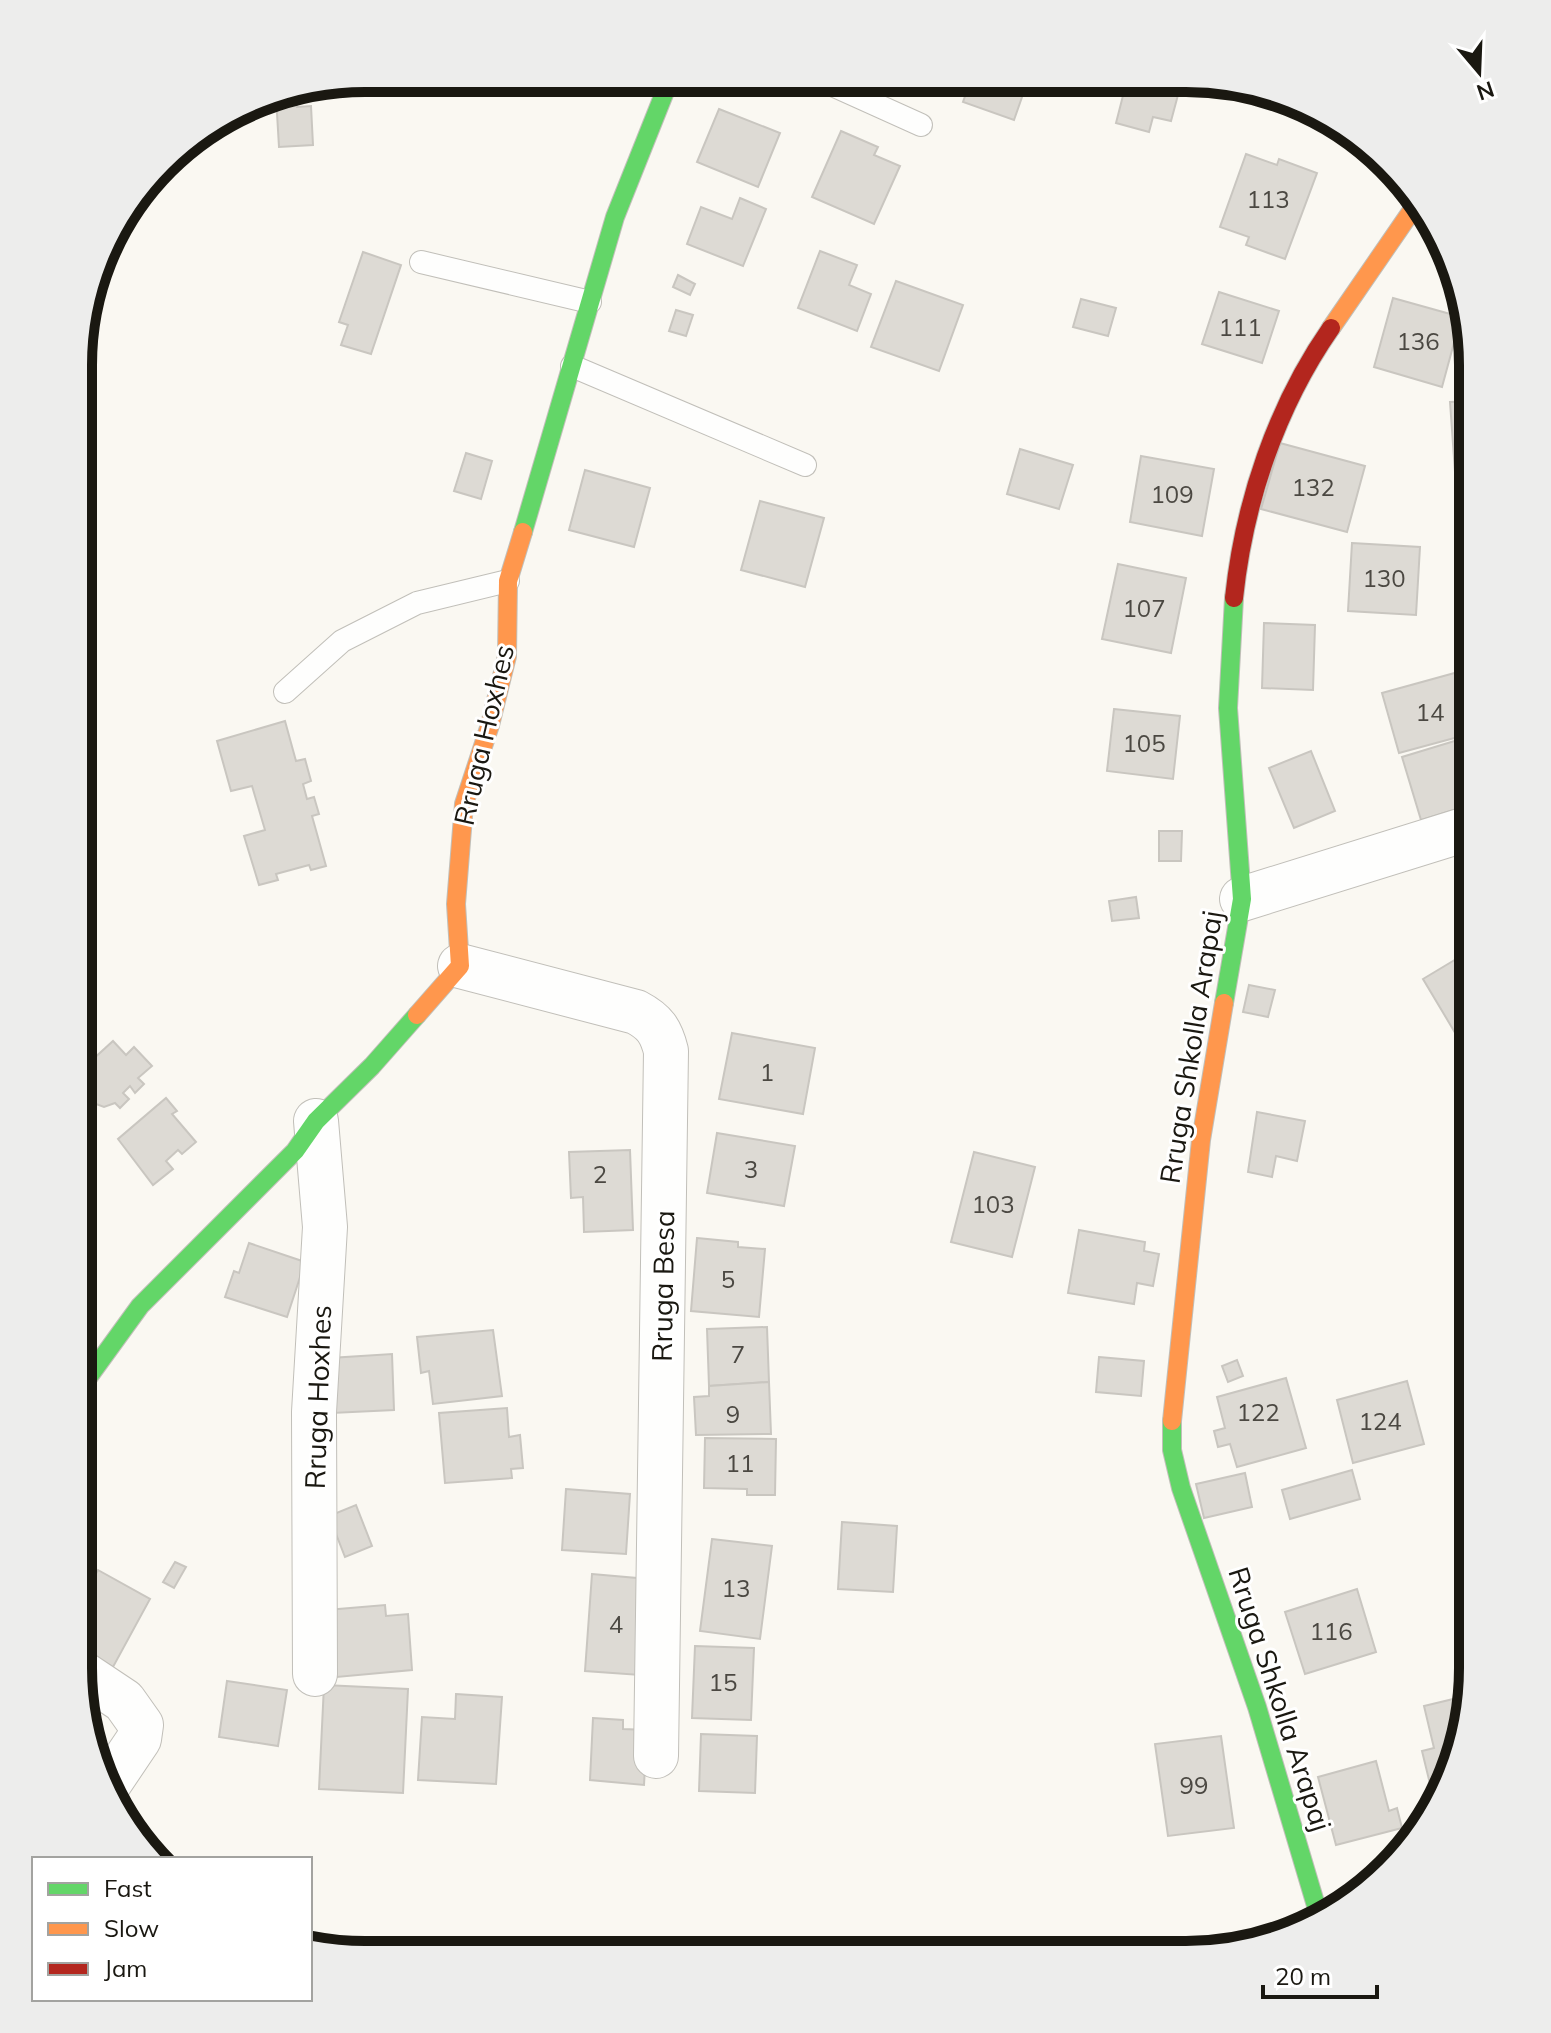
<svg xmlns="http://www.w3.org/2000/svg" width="1551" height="2033" font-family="Mulish,sans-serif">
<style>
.building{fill:#dddad4;stroke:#c9c6c0;stroke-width:2}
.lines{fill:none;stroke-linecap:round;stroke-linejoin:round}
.lane-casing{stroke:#c1bfb9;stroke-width:24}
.street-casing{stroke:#c1bfb9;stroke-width:46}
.fast-casing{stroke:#c1bfb9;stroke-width:20}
.slow-casing{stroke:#c1bfb9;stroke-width:20}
.jam-casing{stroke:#c1bfb9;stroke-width:20}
.lane{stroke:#fefefd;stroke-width:22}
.street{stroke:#fefefd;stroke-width:44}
.fast{stroke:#63d668;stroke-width:18}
.slow{stroke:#ff974d;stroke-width:18}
.jam{stroke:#b3261e;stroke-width:18}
.labels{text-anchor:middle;stroke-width:6;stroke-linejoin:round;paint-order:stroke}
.number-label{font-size:24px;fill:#4b4842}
.street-label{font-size:28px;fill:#1a1811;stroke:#fff}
.rim{fill:none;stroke:#1a1811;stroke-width:10}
</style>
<rect width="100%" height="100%" fill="#faf8f2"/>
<g class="building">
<polygon points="971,80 1028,80 1014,120 963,102"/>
<polygon points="1127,80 1182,80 1171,121 1153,117 1149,132 1116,123"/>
<polygon points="296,95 297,107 311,106 313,145 279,147 276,96"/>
<polygon points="719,109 780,133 758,187 697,162"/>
<polygon points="841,131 878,147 874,155 900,166 874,224 812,197"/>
<polygon points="1352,134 1370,155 1349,150"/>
<polygon points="1246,154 1277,165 1279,159 1317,173 1285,259 1246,245 1249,237 1220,227"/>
<polygon points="740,198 766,209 743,266 687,244 701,207 732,219"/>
<polygon points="820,251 857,265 849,285 871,294 857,331 798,308"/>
<polygon points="363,252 401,265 371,354 341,345 348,325 339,322"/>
<polygon points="678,275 695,284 690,295 673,287"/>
<polygon points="896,281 963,305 939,371 871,347"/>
<polygon points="1219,292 1279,311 1262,363 1202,344"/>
<polygon points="1393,298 1461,317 1442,387 1374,367"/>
<polygon points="1081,299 1116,308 1108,336 1073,327"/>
<polygon points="676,310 693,315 686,336 669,331"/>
<polygon points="1473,401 1473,471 1455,472 1450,402"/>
<polygon points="1280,443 1365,466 1347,532 1261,509"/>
<polygon points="1020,449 1073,465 1059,509 1007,494"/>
<polygon points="466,453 492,461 481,499 454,491"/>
<polygon points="1141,456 1214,469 1202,536 1130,522"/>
<polygon points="585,470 650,488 634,547 569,530"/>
<polygon points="760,501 824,518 805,587 741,570"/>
<polygon points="1352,543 1420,547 1416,615 1348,611"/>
<polygon points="1118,564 1186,578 1171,653 1102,639"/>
<polygon points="1264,623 1315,625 1313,690 1262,688"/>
<polygon points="1469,669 1473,681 1473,733 1399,753 1382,693"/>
<polygon points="1114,709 1180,716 1173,779 1107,771"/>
<polygon points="285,721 296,761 305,759 311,781 303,784 307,799 314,797 319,814 312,816 326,866 311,870 309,865 276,874 278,880 259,885 244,836 265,830 252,786 231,791 217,741"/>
<polygon points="1461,739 1473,776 1473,804 1421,820 1402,757"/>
<polygon points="1311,751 1335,811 1294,828 1269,768"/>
<polygon points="1159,831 1182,831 1181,861 1159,861"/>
<polygon points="1136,897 1139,918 1112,921 1109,901"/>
<polygon points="1473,949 1473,1026 1457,1036 1423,979"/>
<polygon points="1249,985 1275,990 1268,1017 1243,1012"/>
<polygon points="732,1033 815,1048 803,1114 719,1099"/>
<polygon points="113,1041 126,1055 134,1047 152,1066 138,1078 144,1084 135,1093 130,1086 123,1093 129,1099 120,1108 115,1103 104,1107 96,1104 92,1089 86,1094 79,1085 79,1072"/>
<polygon points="1473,1073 1473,1101 1465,1075"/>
<polygon points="166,1098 177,1111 172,1114 196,1142 182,1154 178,1150 166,1161 173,1169 153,1185 118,1139"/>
<polygon points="1257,1112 1305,1121 1297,1161 1276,1156 1272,1177 1248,1172"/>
<polygon points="717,1133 795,1146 784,1206 707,1193"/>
<polygon points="630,1150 633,1230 584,1232 583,1197 571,1198 569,1152"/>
<polygon points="974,1152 1035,1167 1012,1257 951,1242"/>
<polygon points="1079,1230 1145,1242 1144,1251 1159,1254 1153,1286 1137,1283 1134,1304 1068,1293"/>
<polygon points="697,1238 738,1242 738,1247 765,1249 759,1317 691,1311"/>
<polygon points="249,1243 305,1262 287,1317 225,1297 234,1271 239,1273"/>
<polygon points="767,1327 769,1382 709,1386 707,1329"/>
<polygon points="493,1330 502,1396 433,1404 429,1371 421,1373 417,1337"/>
<polygon points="392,1354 394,1410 332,1413 330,1358"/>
<polygon points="1099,1357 1144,1361 1141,1396 1096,1392"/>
<polygon points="1237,1360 1243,1376 1228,1382 1222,1366"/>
<polygon points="1286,1378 1306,1448 1237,1467 1230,1444 1218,1447 1214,1431 1225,1428 1217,1397"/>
<polygon points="1407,1381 1424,1444 1353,1463 1337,1400"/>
<polygon points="769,1382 771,1434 696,1435 694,1397 709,1396 709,1386"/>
<polygon points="507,1408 509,1437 520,1435 523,1468 511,1469 512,1478 445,1483 439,1413"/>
<polygon points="705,1438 776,1439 775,1495 747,1495 747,1489 704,1488"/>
<polygon points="1352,1470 1360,1499 1290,1519 1282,1490"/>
<polygon points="1245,1473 1252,1507 1204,1518 1196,1484"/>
<polygon points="566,1489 630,1494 626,1554 562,1550"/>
<polygon points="356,1505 372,1546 345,1557 329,1516"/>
<polygon points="842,1522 897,1526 893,1592 838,1589"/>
<polygon points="712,1539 772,1546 760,1639 700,1631"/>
<polygon points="175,1562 186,1567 174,1588 163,1582"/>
<polygon points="98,1570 150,1599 113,1667 78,1647 78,1605"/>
<polygon points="592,1574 648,1579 640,1675 585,1671"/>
<polygon points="1357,1589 1376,1652 1305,1674 1285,1612"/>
<polygon points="385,1605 386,1616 408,1614 412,1670 326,1678 327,1610"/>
<polygon points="695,1646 754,1648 751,1720 692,1718"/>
<polygon points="227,1681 287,1690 278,1746 219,1737"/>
<polygon points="324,1685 408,1689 403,1793 319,1789"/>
<polygon points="456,1694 502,1697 496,1784 418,1780 422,1717 455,1719"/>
<polygon points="1470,1695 1437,1791 1432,1792 1422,1751 1434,1748 1424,1706"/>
<polygon points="593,1718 623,1720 623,1729 647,1730 644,1785 590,1780"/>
<polygon points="701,1734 757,1736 755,1793 699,1791"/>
<polygon points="1221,1736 1234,1828 1168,1836 1155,1744"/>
<polygon points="1376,1761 1389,1811 1397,1808 1402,1828 1336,1845 1318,1777"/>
</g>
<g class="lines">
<g class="lane-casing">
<g id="lane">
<polyline points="819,79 921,125"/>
<polyline points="421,262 590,302"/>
<polyline points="572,366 805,465"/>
<polyline points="285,692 342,641 417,603 508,581"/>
</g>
</g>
<g class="street-casing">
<g id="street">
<polyline points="1242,899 1473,827"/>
<path d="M460,966L636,1012C655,1022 661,1031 666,1051L656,1756"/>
<polyline points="79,1671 124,1701 141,1725 139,1739 106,1788"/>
<polyline points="315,1674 314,1412 325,1227 316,1121"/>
</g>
</g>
<g class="fast-casing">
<g id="fast">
<polyline points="523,532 615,217 670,79"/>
<polyline points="1224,1003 1242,899 1228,708 1234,598"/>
<polyline points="79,1390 140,1306 295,1151 316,1121 372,1066 417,1015"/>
<polyline points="1172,1421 1172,1450 1181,1488 1257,1707 1320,1919"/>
</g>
</g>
<g class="slow-casing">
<g id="slow">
<polyline points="1331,328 1415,206"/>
<polyline points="417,1015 460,966 456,904 464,804 490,725 507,656 508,581 523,532"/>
<polyline points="1172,1421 1201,1140 1224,1003"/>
</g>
</g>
<g class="jam-casing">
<path id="jam" d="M1234,598C1244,503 1276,407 1331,328"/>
</g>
<use href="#lane" class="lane"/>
<use href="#street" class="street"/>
<use href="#fast" class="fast"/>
<use href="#slow" class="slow"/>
<use href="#jam" class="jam"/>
</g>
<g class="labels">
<g class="number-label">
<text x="1268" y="208">113</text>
<text x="1240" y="336">111</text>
<text x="1418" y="350">136</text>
<text x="1313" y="496">132</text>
<text x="1172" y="503">109</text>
<text x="1384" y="587">130</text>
<text x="1144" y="617">107</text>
<text x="1430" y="721">14</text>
<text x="1144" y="752">105</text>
<text x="767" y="1081">1</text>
<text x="751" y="1178">3</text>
<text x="600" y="1183">2</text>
<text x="993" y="1213">103</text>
<text x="728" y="1288">5</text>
<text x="738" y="1363">7</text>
<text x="1258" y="1421">122</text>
<text x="733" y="1423">9</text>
<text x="1380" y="1430">124</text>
<text x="740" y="1472">11</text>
<text x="736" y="1597">13</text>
<text x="616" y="1633">4</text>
<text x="1331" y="1640">116</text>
<text x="723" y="1691">15</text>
<text x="1194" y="1794">99</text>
</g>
<g class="street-label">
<text transform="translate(484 735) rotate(-77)" y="10">Rruga Hoxhes</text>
<text transform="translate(1191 1047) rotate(-81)" y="10">Rruga Shkolla Arapaj</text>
<text transform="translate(663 1286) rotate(-89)" y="10">Rruga Besa</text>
<text transform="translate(318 1397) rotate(-88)" y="10">Rruga Hoxhes</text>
<text transform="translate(1280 1699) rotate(72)" y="10">Rruga Shkolla Arapaj</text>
</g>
</g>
<path d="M0 0H1551V2033H0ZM365 92H1186A273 273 0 0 1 1459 365V1668A273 273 0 0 1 1186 1941H365A273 273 0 0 1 92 1668V365A273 273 0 0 1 365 92Z" fill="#ededec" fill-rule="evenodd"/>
<path class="rim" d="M365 92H1186A273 273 0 0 1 1459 365V1668A273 273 0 0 1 1186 1941H365A273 273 0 0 1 92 1668V365A273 273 0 0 1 365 92Z"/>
<rect x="32" y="1857" width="280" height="144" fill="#ffffff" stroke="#a3a3a0" stroke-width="2"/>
<rect x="48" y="1883" width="40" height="12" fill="#63d668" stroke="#a3a3a0" stroke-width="2"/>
<text x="104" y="1897" font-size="24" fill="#1a1811">Fast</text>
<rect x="48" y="1923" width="40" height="12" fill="#ff974d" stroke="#a3a3a0" stroke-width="2"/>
<text x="104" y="1937" font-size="24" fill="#1a1811">Slow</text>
<rect x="48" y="1963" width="40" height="12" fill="#b3261e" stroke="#a3a3a0" stroke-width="2"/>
<text x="104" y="1977" font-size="24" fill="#1a1811">Jam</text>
<g transform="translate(1479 72) rotate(161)" stroke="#ffffff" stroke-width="6" paint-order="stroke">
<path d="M0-6L14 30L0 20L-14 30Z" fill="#1a1811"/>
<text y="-12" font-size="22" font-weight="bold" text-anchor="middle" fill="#1a1811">N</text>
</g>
<path d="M1263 1985v12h114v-12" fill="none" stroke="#1a1811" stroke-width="4"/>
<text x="1275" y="1985" font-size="24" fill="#1a1811" stroke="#ffffff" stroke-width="6" paint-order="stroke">20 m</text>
</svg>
